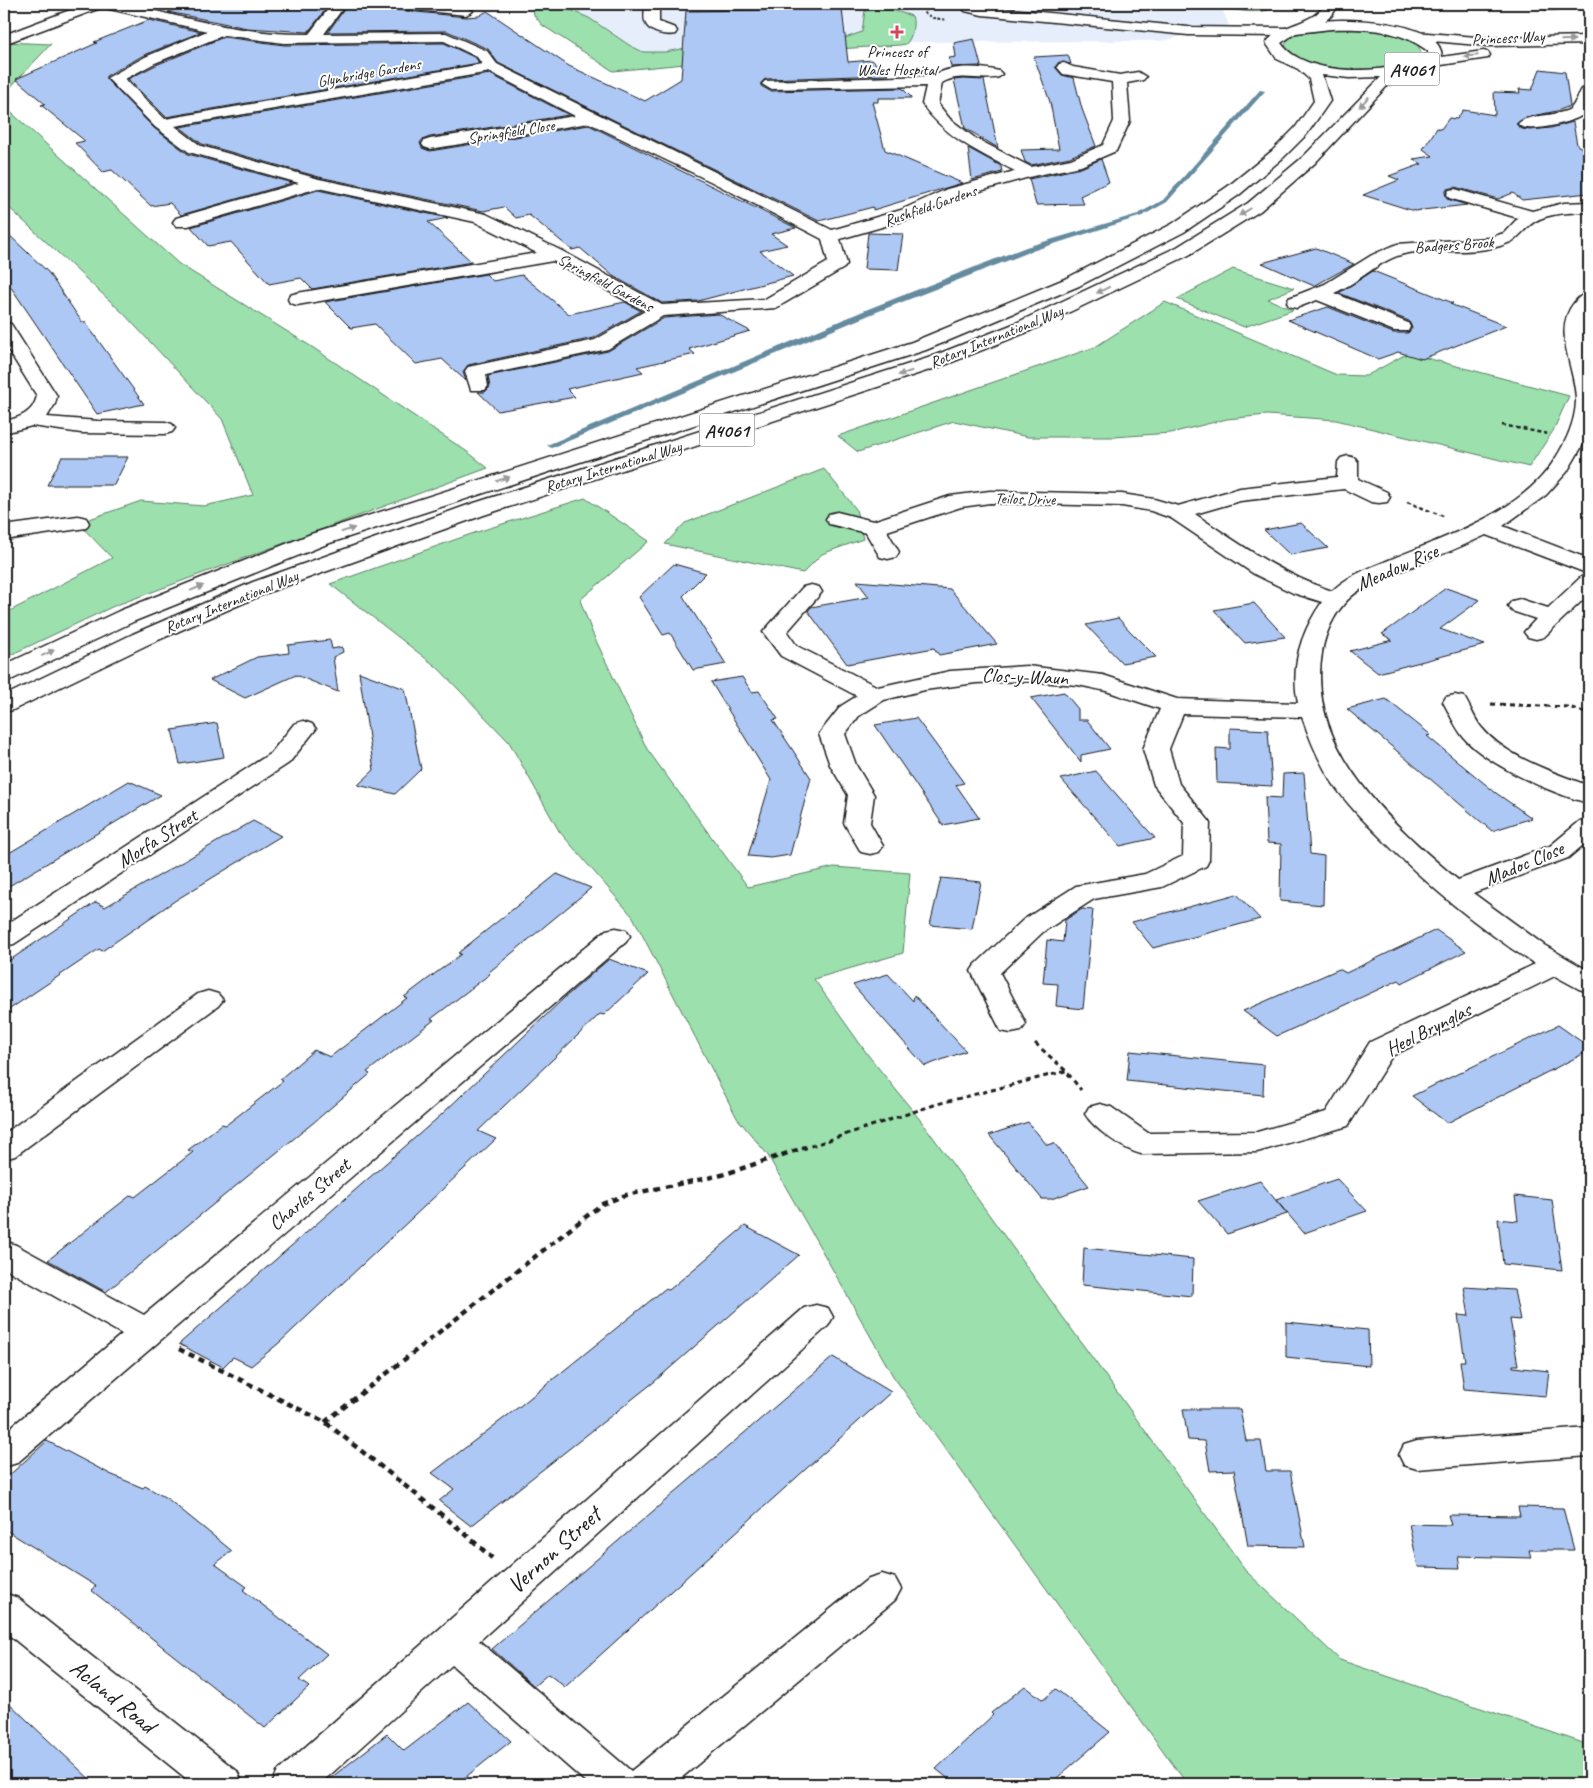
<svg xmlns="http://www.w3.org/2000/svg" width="1593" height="1788" font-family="Caveat,sans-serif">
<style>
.built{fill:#e6eefc}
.green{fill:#9be0ad;stroke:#5c7e64}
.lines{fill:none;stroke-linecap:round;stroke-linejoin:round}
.stream{fill:#658b9f;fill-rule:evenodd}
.building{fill:#adc8f5;stroke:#1c1c1c}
.minor-casing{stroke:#1c1c1c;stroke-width:3}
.major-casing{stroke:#1c1c1c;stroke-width:3}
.path-far3{stroke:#1c1c1c;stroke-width:2;stroke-dasharray:3 2;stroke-linecap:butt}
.path-far2{stroke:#1c1c1c;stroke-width:2.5;stroke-dasharray:4 3;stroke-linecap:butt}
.path-far1{stroke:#1c1c1c;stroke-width:3;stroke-dasharray:5 4;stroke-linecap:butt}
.path{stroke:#1c1c1c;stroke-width:4.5;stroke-dasharray:6 5;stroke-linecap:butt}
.minor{fill:#fff;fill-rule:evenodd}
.major{fill:#fff;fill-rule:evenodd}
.oneway{fill:#999}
.poi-dot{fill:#d1495b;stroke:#fff;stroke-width:2}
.labels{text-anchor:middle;stroke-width:4;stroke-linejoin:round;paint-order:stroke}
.far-street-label{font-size:16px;fill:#1c1c1c;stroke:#fff}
.far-poi-label{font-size:16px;fill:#1c1c1c;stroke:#fff}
.shield{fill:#fff;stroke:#606060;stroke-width:1}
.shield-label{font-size:19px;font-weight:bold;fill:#1c1c1c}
.street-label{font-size:20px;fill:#1c1c1c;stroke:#fff}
.near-street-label{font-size:24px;fill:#1c1c1c;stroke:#fff}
</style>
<rect width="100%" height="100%" fill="#fff"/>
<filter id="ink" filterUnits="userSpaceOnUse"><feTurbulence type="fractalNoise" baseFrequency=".02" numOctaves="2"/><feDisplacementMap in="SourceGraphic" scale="10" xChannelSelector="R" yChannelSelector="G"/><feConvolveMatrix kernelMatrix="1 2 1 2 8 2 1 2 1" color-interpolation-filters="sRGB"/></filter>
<g filter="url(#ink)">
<polygon class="built" points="549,4 1220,4 1229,25 1162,41 908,42 850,38 635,58"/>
<g class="green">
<path d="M532,4H556L589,18L629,45L643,52H665L697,46L845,38L862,32L865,10H892L912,16C915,24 912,38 906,44L900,45L838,49L613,71L542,25L534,15Z"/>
<path d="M1220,4H1283C1270,15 1232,13 1220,4Z"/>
<path d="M1345,28C1362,29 1421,32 1421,54C1404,78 1296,74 1285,45L1290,37L1297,34Z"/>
<polygon points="4,42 51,44 4,94"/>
<polygon points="4,106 179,264 312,347 469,453 488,468 114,606 4,658 4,614 112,558 78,523 141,501 204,506 253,495 222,419 123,313 4,203"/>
<polygon points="1233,269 1294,288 1268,299 1293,310 1244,327 1177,299"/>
<polygon points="1165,302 1337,375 1366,376 1408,353 1569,396 1553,431 1529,467 1336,420 1267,415 1227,419 1171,433 1114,437 1028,437 954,421 858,452 838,436 1095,347"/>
<polygon points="824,469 856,509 863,539 822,554 803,573 665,544 685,523"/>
<polygon points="585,498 649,541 580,600 592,632 647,749 748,887 834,867 910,873 903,953 814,979 868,1055 925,1126 1247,1572 1340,1660 1589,1745 1589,1784 1187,1784 893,1376 767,1154 737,1118 633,917 559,831 509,742 438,668 330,584 474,533"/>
</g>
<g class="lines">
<g class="stream">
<polygon points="1433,4 1440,4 1429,10 1424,9"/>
<polygon points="1260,90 1265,91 1167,202 1142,216 1032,251 874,313 554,447 551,448 547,445 868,309 1026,247 1138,214 1163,200"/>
</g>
</g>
<g class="building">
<polygon points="189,4 330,4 308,32 247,28 168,12"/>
<polygon points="348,4 373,4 389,6 397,10 466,17 479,16 487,11 569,66 645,101 681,79 686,11 842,9 848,62 872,60 889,75 765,79 761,83 761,86 770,91 902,88 912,98 878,98 878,102 872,102 885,150 962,183 873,210 873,207 819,221 498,63 488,49 447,31 328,32"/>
<polygon points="149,20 201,32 144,55 106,76 106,79 154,128 188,154 292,183 181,215 170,203 151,206 112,170 103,172 75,143 85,141 41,105 45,104 16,79 97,43 94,42"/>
<polygon points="224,37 284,45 444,43 476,58 479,63 166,117 128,79 156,65"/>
<polygon points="974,39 981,66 951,67 949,58 956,57 954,43"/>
<polygon points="1068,55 1071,64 1059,62 1055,67 1062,75 1074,78 1082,109 1096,146 1070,157 1031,165 1025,162 1021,150 1059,149 1050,102 1034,57"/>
<polygon points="1540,69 1565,72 1570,106 1557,111 1527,117 1516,124 1522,129 1530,130 1551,128 1573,122 1577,145 1589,152 1589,193 1522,200 1513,193 1498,199 1455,187 1447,189 1445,193 1447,199 1467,205 1414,211 1363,195 1399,180 1389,176 1422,164 1413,159 1433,156 1423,149 1437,128 1441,129 1449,118 1457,119 1463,110 1495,115 1494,92 1520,93 1519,89 1532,90"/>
<polygon points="490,74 569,115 430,137 422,140 420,143 422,148 430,151 589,125 796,228 771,234 787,245 760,251 793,276 698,301 662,303 613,276 580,248 572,250 529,215 516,218 504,207 483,211 319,177 202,144 180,127"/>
<polygon points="963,79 984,80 998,148 965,128 954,80"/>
<polygon points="968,148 1001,166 1002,172 972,180"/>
<polygon points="1101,159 1109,182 1080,196 1084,204 1036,205 1029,179 1081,168"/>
<polygon points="318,190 448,218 428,222 472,262 312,289 301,278 269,284 231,242 208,246 191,227"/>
<polygon points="4,230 48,272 82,322 85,322 144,404 97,414 4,277"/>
<polygon points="868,233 903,234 898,270 864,269"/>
<polygon points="1316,248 1354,264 1314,286 1262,263"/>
<polygon points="1373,271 1453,303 1450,304 1506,326 1422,359 1398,352 1378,359 1288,320 1328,307 1393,333 1408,333 1412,328 1409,321 1339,293"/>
<polygon points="486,274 493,281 522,275 569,314 625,302 641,311 594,338 468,365 463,372 466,381 442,359 416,364 375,324 351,328 325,302"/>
<polygon points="718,314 750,331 689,349 695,354 637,367 643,372 567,389 575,397 498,411 478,392 485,392 490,387 488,376 608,351 664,318"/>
<polygon points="62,457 128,457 114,485 47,485"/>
<polygon points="1301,523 1328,548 1290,555 1264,530"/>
<polygon points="674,564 706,573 683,596 726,664 693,670 670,633 663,635 639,597"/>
<polygon points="857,581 950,589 997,644 939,655 934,648 847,664 808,611 811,607 869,597"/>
<polygon points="1446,588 1480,600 1440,629 1485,645 1378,673 1350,651 1392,640 1382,634"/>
<polygon points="1254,603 1285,637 1245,643 1214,610"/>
<polygon points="1118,618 1130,631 1156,657 1122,663 1086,625"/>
<polygon points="330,640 332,649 342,647 343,652 333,657 338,692 296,675 245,698 210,680 257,657 289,653 288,645"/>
<polygon points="359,672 405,689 421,769 395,794 358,785 374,770"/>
<polygon points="742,677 752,692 759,691 778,719 773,720 811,778 790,855 771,858 748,856 771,780 711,682"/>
<polygon points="1064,692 1078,709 1078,720 1087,720 1110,749 1081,755 1081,762 1031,698"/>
<polygon points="1386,699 1431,735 1427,736 1496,793 1532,818 1492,831 1347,709"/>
<polygon points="916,718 964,783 956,785 979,818 943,825 875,725"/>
<polygon points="217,723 224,757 180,764 172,730"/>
<polygon points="1230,728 1268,730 1272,786 1217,783 1216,748 1230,749"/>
<polygon points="1096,771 1138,819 1155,838 1120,846 1061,779"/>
<polygon points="1304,773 1310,854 1324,856 1323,905 1280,901 1281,844 1267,843 1265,797 1282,798 1283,774"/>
<polygon points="129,781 161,795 4,889 4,856"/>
<polygon points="253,821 281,836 176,900 102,951 99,949 4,1013 4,964 96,902 105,907"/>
<polygon points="557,874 591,888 488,973 490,974 431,1019 434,1020 367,1072 370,1074 313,1123 106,1292 48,1260 131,1195 135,1197 193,1152 188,1150 222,1124 226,1125 283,1081 280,1079 314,1050 330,1057 407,998 404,997 461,954 458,953"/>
<polygon points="941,878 981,882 972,929 930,925"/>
<polygon points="1237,894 1260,919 1153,948 1132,922"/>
<polygon points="1082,909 1093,910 1083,1009 1056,1006 1058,984 1043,983 1047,940 1063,942 1065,920"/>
<polygon points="1436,930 1466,951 1402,983 1399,980 1277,1036 1243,1011 1339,969 1346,973"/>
<polygon points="609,959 648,974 604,1015 600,1014 478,1131 496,1139 279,1343 251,1366 233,1357 223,1367 179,1344 441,1115 563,999"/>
<polygon points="888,974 913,1001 914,995 966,1051 925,1066 853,985"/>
<polygon points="1558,1025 1589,1047 1589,1051 1447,1123 1412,1096"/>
<polygon points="1130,1051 1264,1065 1263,1095 1127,1081"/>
<polygon points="1028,1122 1047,1145 1054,1143 1089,1186 1051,1199 1042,1199 989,1135"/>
<polygon points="1337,1179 1367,1211 1304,1233 1276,1200"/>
<polygon points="1260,1181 1287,1214 1227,1234 1198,1201"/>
<polygon points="1515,1196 1552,1200 1562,1270 1503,1264 1498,1219 1518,1221"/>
<polygon points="745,1226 799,1255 654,1382 471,1526 439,1501 454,1489 432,1473 520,1406 666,1288 669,1290"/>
<polygon points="1084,1248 1193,1259 1192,1296 1082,1285"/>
<polygon points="1464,1287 1514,1290 1520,1320 1510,1319 1518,1365 1513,1365 1513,1367 1549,1371 1546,1396 1464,1389 1460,1361 1465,1361 1458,1315 1469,1316"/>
<polygon points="1286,1322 1368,1330 1369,1366 1286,1357"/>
<polygon points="833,1357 891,1392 565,1687 548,1674 534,1686 492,1649"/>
<polygon points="1183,1409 1240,1409 1246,1441 1261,1441 1266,1471 1290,1471 1305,1547 1248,1546 1234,1470 1210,1471 1205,1441 1188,1440"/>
<polygon points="47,1441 110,1474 143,1488 145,1486 168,1499 232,1551 215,1564 247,1587 243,1590 327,1654 299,1680 309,1687 265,1728 91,1590 96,1586 4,1529 4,1480"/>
<polygon points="1518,1507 1563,1508 1574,1550 1529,1550 1531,1558 1458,1556 1460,1568 1418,1567 1409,1524 1451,1525 1448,1515 1520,1516"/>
<polygon points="1025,1686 1043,1700 1056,1689 1110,1732 1050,1784 955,1784 936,1769 993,1715 991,1713"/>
<polygon points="4,1698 30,1723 95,1784 4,1784"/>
<polygon points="468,1702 511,1741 457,1784 323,1784 387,1734 404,1751"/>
</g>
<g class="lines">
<g class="minor-casing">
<g id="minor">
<path d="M99,4C128,2 157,12 185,18C226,27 266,35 309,34L332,4H346L324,34L446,33L487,51L497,64L832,230L901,210L947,189L1015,171C980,153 946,138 922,104L926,86L770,89L762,84L765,81L932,76C950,65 979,66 999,71L1002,74L999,77C980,82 960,72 942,83L938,104L950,119L975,138L1031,167L1071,159L1103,145L1114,121L1112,82L1063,74L1057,67L1059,64L1064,63L1073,67L1120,75L1138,72L1146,77L1143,80L1127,83L1130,121L1116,151L1081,166L1033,176L959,197L913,218L840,239L847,264L844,268L776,308L663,316L608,349L486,375L488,386L485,390H471L465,371L468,367L595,340L645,311L553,261L297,305L290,303L288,299L290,295L297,293L537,253L475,222L318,188L188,226H176L173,222L176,218L299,183L189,152L155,127L107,78L145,57L207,31L101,7ZM224,35L284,43L444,41L477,57L482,64L165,119L125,79L155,63ZM490,72L575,116L430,139L424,141L422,144L424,147L430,149L589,123L712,182L822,239L828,262L765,299L662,305L562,251L486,214L319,179L201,146L175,126Z"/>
<path d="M390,4C404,3 465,1 473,11L466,15L397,8Z"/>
<path d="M645,4H659V22L675,28L677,31L675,34C667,36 650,33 646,24C643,19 645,10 645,4Z"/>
<polygon points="959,4 1188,27 1286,28 1293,32 1286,36 1188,35 982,15 965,11"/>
<path d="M1536,4H1568C1562,11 1542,11 1536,4Z"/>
<polygon points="1415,32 1489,38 1589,36 1589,44 1489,46 1410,39 1408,36"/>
<polygon points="1483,51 1488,52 1490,55 1488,58 1428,67 1421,63 1428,59"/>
<path d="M1589,88C1589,96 1591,108 1584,114C1575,122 1526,135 1518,124C1525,114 1557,117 1570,109C1575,105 1578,95 1582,89Z"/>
<path d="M1455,189L1532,211L1564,203L1589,202V212C1571,213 1545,212 1530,225C1516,237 1519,240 1500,246C1471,255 1438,248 1408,253C1380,258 1359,283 1334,293L1408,323L1410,327L1408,331H1394L1317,300L1296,308L1289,306L1287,302L1289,298L1325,284L1372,255L1397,244L1489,238L1504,233L1518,218L1449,198L1447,194L1449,190Z"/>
<path d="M1589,293V309L1584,320V333L1589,362L1588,436L1567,472L1546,495L1503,526L1589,559V574L1486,535C1457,549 1428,560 1398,572C1385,578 1369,584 1357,592C1338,605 1325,631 1322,653C1306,749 1392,824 1458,880L1550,846L1580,821L1589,819V840L1568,858L1473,893L1544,945L1589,971V992L1579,989L1555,976L1392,1056L1348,1126L1257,1152L1141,1154C1124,1150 1094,1129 1085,1114L1089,1107L1100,1104L1111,1107L1148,1133L1257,1132L1326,1112L1370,1042L1535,964C1478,928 1426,884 1380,837C1363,820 1345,802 1332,782C1319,762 1310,740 1302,717L1183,714L1169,749L1179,784L1210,822L1209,860L1206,866L1162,887L1094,899L1043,932L1000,973L1026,1024L1021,1031L1011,1033L1001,1031L971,971L975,965L1023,920L1076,886L1145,874L1183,856L1184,823L1154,785L1143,749L1160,709L1106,691L1078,685L1027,681L976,683L925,690L884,700L859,716L845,734L856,765L874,795L870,823L883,846L879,852L870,854L861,852L844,823L848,795L830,765L819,734L841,706L857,696L781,656L763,632L803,587L811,585L819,587L822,592L787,632L797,646L878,687L950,671L1027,666L1103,675L1177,699L1298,703C1290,666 1301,632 1322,602L1293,593L1254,574L1171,518L1151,511L1122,506L990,503L961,507L887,531L899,552L896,557L888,559L880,557L866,533L829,524L826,519L829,514L837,512L873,521L950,496L990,491L1122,494L1154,499L1178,506L1240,488L1337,477L1338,462L1341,458L1348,456L1355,458L1358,462V479L1387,492L1390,497L1387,502L1379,503L1371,502L1344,489L1240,501L1195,514C1239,544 1281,574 1332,591C1347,576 1369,568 1389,560C1444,537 1522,513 1555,459C1566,442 1575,422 1576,402C1577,371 1551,331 1574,303C1579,297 1582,294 1589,293Z"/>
<path d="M4,322L11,324L57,396L55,404L47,417L98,421L165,422L172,424L175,428L172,432L165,434L81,433L32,426L4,433V421C20,418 33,413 37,396L4,343Z"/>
<polygon points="78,516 86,518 89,523 86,528 4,540 4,526"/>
<polygon points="1589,575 1589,594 1544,637 1536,639 1528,637 1524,632 1536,619 1512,611 1508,606 1512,601 1520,599 1548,608 1581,577"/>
<path d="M1455,695L1464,697C1470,706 1474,718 1481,727C1506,758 1554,772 1589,786V803C1555,795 1487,765 1464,738C1455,727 1450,714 1443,702L1446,697Z"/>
<polygon points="303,721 312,724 316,729 289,763 14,944 4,946 4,926 271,753 294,724"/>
<polygon points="616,928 626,930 630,936 626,942 17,1463 4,1467 4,1433 122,1334 4,1268 4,1241 16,1245 144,1315 606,930"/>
<polygon points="208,991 218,994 223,1000 218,1006 15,1156 4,1159 4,1134 198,994"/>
<polygon points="816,1305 828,1308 833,1317 828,1326 479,1641 631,1771 869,1578 882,1574 895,1578 901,1589 895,1600 674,1784 588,1784 452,1665 320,1784 272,1784 278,1771 804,1308"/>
<polygon points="1589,1428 1589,1456 1417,1469 1404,1465 1399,1455 1404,1445 1417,1441"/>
<polygon points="4,1593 18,1598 237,1771 243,1784 193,1784 4,1631"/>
</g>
</g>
<g class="major-casing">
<g id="major">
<polygon points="86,4 105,4 103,7 4,44 4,35"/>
<path d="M1325,4H1339L1332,15L1325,21C1350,18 1442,21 1442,57L1427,68L1409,73L1387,86L1315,163L1260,211L1189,255L1030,331L942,366L484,515L269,592L149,644L13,710L4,712V696L133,634L253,582L468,505L928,358L1016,323L1177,247L1248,203L1303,157L1381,77L1349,78L1322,75L1330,101L1307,134L1284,157L1239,195L1184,232L1079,286L926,350L327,544L135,621L13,679L4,681V665L119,611L311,534L912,342L1067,278L1172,224L1227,187L1272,151L1295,128L1314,101L1309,79L1298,69L1277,59L1266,43C1281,22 1312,26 1325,4ZM1331,29C1366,28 1399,29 1428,51V55C1393,75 1306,79 1281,43L1296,33Z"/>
</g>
</g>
<g class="path-far3">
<polyline points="736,4 739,5"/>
<polyline points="941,5 928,7 924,13 933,18 947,20"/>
<polyline points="756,6 806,6 815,10"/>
<polyline points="810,6 824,4"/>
</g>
<g class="path-far2">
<polyline points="1502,425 1548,434"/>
<polyline points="1407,502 1443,516"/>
</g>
<g class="path-far1">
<polyline points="1491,704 1569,707 1589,714"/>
<polyline points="1035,1043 1066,1071 1081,1090"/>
<polyline points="802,1149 937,1104 1066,1071"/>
</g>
<g class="path">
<polyline points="179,1349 325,1422 462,1531 492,1558"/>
<polyline points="325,1422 602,1204 626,1195 722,1175 806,1147"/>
</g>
<use href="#minor" class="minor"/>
<use href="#major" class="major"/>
</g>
<defs><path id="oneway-solid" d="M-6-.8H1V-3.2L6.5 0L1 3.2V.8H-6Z" transform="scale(1.25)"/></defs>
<g class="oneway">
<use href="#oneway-solid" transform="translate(1568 40) rotate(-2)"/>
<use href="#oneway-solid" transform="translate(1471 56) rotate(175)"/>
<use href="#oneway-solid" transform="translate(1364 102) rotate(133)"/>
<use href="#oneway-solid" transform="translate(1245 212) rotate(148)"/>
<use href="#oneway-solid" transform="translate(1103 290) rotate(154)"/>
<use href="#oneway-solid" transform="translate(905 373) rotate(162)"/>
<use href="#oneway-solid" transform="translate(503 479) rotate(-18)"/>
<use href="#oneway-solid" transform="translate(348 530) rotate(-18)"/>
<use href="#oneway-solid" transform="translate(197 588) rotate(-22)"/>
<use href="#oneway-solid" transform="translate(48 653) rotate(-25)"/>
</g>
</g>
<path class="poi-dot" d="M894.5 24.5h5v5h5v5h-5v5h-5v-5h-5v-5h5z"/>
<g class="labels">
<g class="far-street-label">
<text transform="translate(1508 37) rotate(-3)" y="6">Princess Way</text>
<text transform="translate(369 72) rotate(-10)" y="6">Glynbridge Gardens</text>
<text transform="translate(511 131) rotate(-9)" y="6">Springfield Close</text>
<text transform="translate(930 205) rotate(-19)" y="6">Rushfield Gardens</text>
<text transform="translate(1454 244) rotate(-4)" y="6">Badgers Brook</text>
<text transform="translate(606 282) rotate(28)" y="6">Springfield Gardens</text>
<text transform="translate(996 336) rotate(-22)" y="6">Rotary International Way</text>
<text transform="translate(613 466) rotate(-17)" y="6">Rotary International Way</text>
<text transform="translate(1025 498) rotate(1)" y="6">Teilos Drive</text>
<text transform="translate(231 601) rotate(-22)" y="6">Rotary International Way</text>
</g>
<g class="far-poi-label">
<text x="897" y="57">Princess of<tspan x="897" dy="18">Wales Hospital</tspan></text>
</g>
<g class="shield">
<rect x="1384.5" y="52.5" width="55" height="33" rx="4"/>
<rect x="699.5" y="413.5" width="55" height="33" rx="4"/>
</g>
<g class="shield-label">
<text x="1412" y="76">A4061</text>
<text x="727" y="437">A4061</text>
</g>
<g class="street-label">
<text transform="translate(1397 567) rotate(-24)" y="7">Meadow Rise</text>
<text transform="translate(1025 676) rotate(2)" y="7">Clos-y-Waun</text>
<text transform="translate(157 838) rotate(-33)" y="7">Morfa Street</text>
<text transform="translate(1524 863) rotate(-23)" y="7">Madoc Close</text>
<text transform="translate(1428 1029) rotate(-27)" y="7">Heol Brynglas</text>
<text transform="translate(309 1194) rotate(-40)" y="7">Charles Street</text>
</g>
<g class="near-street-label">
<text transform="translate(554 1550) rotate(-42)" y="8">Vernon Street</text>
<text transform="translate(113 1696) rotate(39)" y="8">Acland Road</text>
</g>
</g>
<rect width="1593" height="1788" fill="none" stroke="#fff" stroke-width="20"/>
<rect x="10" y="10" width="1573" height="1768" fill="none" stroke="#1c1c1c" stroke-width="2" filter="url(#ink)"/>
</svg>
